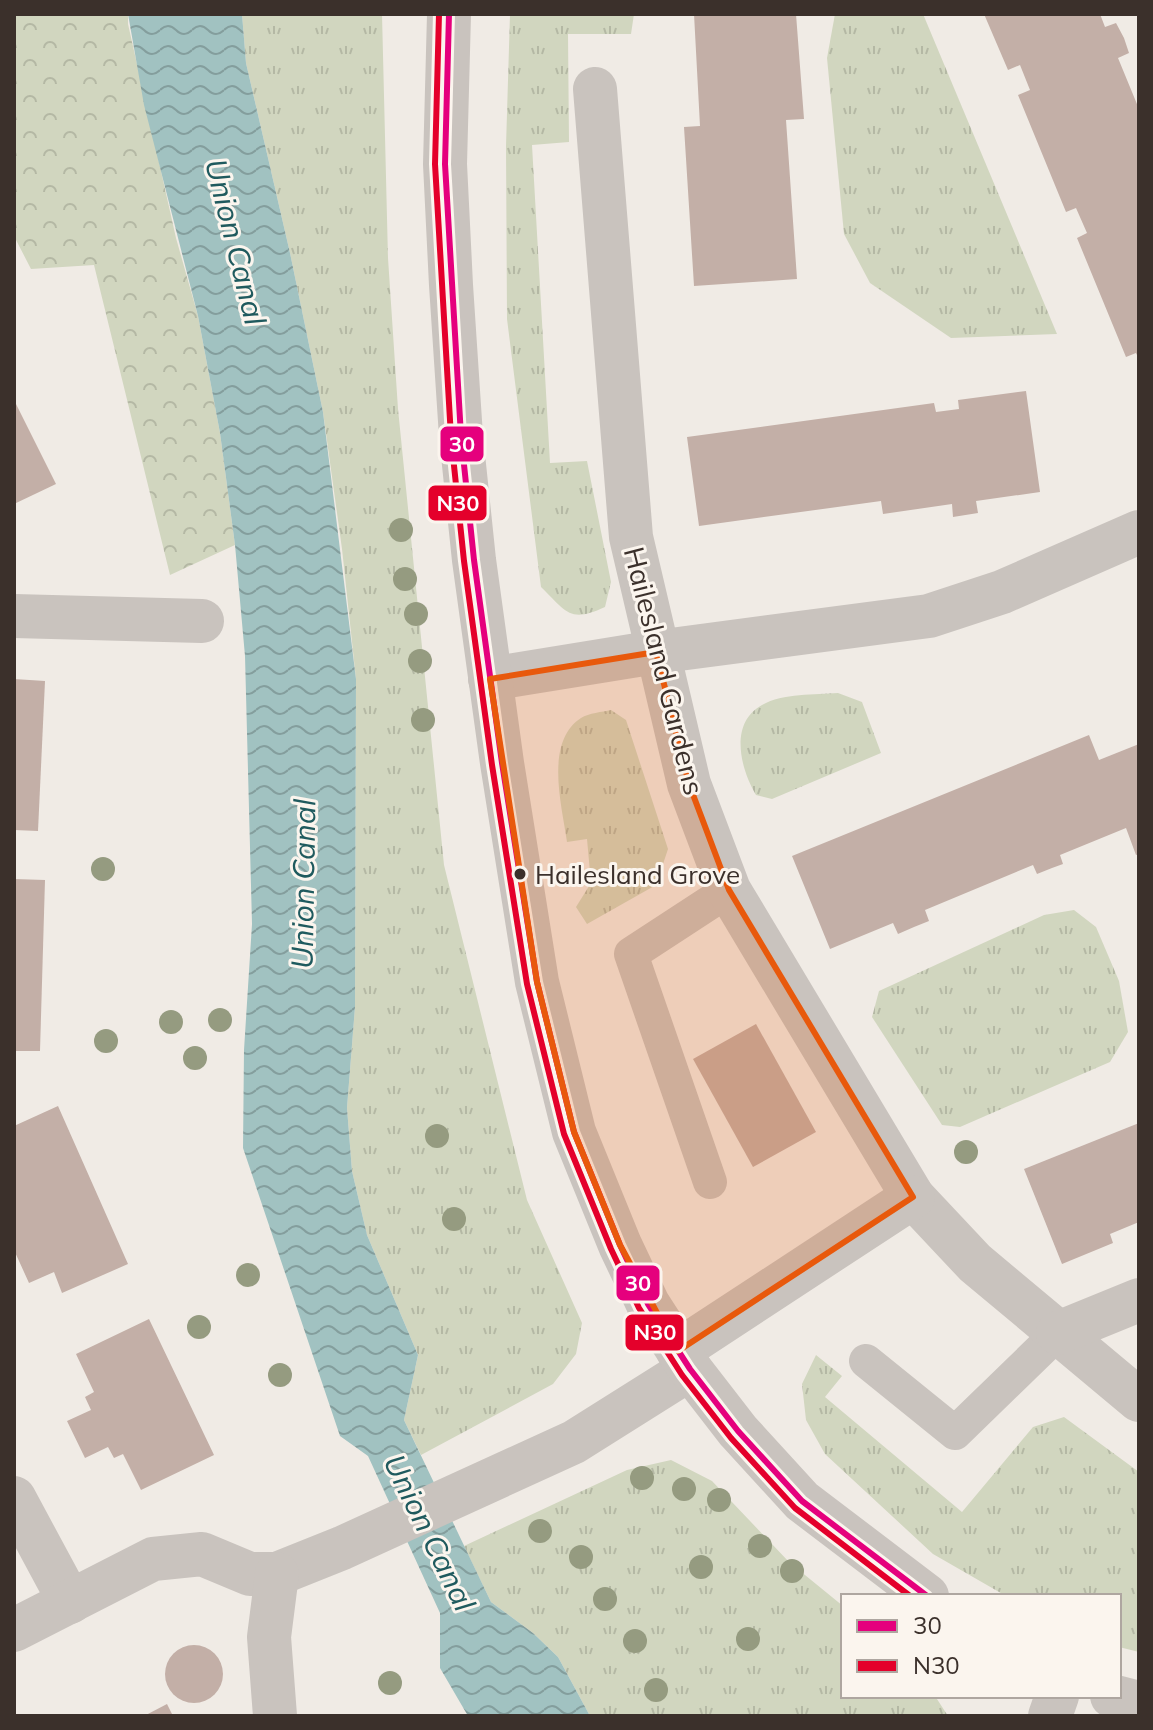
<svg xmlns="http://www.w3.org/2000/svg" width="1153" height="1730" font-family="Mulish,sans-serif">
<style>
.grass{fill:url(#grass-tufts)}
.forest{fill:url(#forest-crowns)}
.water{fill:url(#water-waves)}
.building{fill:#c3afa7}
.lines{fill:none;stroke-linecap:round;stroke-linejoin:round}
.service{stroke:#c9c3be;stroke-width:34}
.minor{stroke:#c9c3be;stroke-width:44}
.tertiary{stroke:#c9c3be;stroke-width:44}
.bus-1-casing{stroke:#fbf5ee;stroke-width:12}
.bus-2-casing{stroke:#fbf5ee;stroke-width:12}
.bus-1{stroke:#e5007d;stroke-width:6}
.bus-2{stroke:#e4002b;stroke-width:6}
.tree{fill:#959b80}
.marked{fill:#e8590c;fill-opacity:0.2;stroke:#e8590c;stroke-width:6;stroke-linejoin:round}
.bus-dot{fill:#3b302b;stroke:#fbf5ee;stroke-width:3}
.labels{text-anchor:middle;stroke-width:6;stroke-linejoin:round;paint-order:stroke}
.bus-label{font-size:26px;fill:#3b302b;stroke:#fbf5ee;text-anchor:start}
.street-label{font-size:28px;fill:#3b302b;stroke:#fbf5ee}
.water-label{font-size:30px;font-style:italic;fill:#1f5a5e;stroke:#fbf5ee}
.line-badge{stroke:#fbf5ee;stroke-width:3}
.badge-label{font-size:22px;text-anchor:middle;font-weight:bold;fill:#fff}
</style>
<defs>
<pattern id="grass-tufts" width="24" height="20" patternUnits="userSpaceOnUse" patternTransform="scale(2)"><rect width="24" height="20" fill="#d1d6bf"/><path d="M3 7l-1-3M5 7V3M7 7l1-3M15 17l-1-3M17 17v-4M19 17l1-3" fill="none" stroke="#b4b8a4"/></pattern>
<pattern id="forest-crowns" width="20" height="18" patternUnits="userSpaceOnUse" patternTransform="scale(2)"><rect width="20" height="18" fill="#d1d6bf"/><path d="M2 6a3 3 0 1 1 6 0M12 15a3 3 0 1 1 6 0" fill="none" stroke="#b4b8a4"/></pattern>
<pattern id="water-waves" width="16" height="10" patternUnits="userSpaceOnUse" patternTransform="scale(2)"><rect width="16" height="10" fill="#a1c2c1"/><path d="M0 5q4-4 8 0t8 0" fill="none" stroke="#849e9d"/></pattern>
</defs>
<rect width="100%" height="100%" fill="#f0ebe5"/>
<g class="grass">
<polygon points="242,14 382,14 388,258 398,409 444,865 527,1200 582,1323 576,1354 553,1384 421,1455 404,1420 418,1355 367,1235 352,1171 347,1108 355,1007 356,679 342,549 323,412 290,253 246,63"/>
<path d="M510,14H634L631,34H568L569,142L532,145L550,463L587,461L611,582L605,607C569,624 566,611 541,587L507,319L506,146Z"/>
<polygon points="835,14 923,14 1057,334 951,338 870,283 844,234 827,58"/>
<path d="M838,693L862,702L881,753L772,799L756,795C740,768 729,723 762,705C783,693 815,695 838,693Z"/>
<path d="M611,710L626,720L668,849L656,885L587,924L576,907L591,883L587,839L567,842C562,806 544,742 581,718C589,713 602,712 611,710Z"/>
<polygon points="1074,910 1096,927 1119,981 1128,1032 1110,1062 960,1127 942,1125 872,1017 879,991 1044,915"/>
<polygon points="816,1355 842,1376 825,1397 962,1512 1033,1427 1064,1417 1139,1472 1139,1652 1119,1647 1119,1596 1006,1596 933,1554 825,1454 806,1420 802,1384"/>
<polygon points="671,1460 712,1481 789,1562 843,1606 843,1696 935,1696 948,1716 590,1716 558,1657 533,1633 491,1602 464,1546 627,1470"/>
</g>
<polygon class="forest" points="14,14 128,14 128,24 176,238 198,316 220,433 235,545 170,575 94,265 31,269 14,236"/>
<polygon class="water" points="128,14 242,14 246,63 290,253 323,412 356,679 355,1007 347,1108 352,1171 367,1235 418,1355 404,1420 491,1602 533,1633 558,1657 590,1716 468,1716 440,1668 440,1613 368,1456 340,1436 243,1148 244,1050 252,924 245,656 235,545 220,433 198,316 144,105"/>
<g class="building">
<polygon points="694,14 796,14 804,119 786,120 797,279 694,286 684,127 700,126"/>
<polygon points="984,14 1100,14 1105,27 1116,23 1124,38 1129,53 1118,58 1139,109 1139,359 1136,353 1126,357 1077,238 1087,233 1076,208 1066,212 1018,95 1030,90 1020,65 1008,70"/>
<polygon points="1026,391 1040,492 976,501 978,513 953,517 952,504 883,514 881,501 699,526 687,437 934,403 936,412 959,409 958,400"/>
<polygon points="14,400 56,484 14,504"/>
<polygon points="14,679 45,681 38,831 14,830"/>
<polygon points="1089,735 1099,760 1139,744 1139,854 1136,855 1126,828 1060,855 1063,864 1052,868 1037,874 1033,865 925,910 929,921 914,927 898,934 893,923 830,949 792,856"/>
<polygon points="14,879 45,880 40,1051 14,1051"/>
<polygon points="756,1024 816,1132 753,1167 693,1059"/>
<polygon points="58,1106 128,1264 62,1293 54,1272 29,1283 14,1250 14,1126"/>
<polygon points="1139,1123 1139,1222 1110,1234 1113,1243 1062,1264 1024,1169"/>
<polygon points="149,1319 214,1455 141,1490 123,1454 114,1458 108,1447 85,1458 67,1421 91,1410 85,1397 94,1392 76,1354"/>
<circle cx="194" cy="1674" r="29"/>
<polygon points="167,1704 173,1716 144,1716"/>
</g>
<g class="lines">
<g class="service">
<polyline points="710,1182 631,954 729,890"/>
<polyline points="866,1361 955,1433 1058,1333"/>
</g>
<g class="minor">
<polyline points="595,89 631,537 689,784 729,890 913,1197 975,1263 1139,1400"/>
<polyline points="14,616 202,621"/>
<polyline points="490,679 656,652 929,616 1002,592 1139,532"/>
<polyline points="1058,1333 1139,1300"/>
<polyline points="678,1351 913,1197"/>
<polyline points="14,1498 70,1602"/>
<polyline points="14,1630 153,1559 202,1554 250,1574 277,1574 342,1548 574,1442 690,1369"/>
<polyline points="275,1716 269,1637 277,1574"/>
</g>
<g class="tertiary">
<polyline points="449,14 445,164 451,285 461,436 474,560 502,763 537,982 574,1132 620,1245 648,1304 690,1369 738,1431 802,1501 927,1596"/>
<polyline points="1112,1696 1139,1703"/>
<polyline points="1050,1716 1057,1696"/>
</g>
<g class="bus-1-casing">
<polyline id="bus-1" points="449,14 445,164 461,436 474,560 502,763 537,982 574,1132 620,1245 648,1304 690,1369 738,1431 802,1501 927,1596"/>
</g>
<g class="bus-2-casing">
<polyline id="bus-2" points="439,14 435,164 451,437 464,561 492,765 527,984 564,1134 611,1249 639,1308 682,1375 731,1438 795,1508 910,1596"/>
</g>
<use href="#bus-1" class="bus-1"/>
<use href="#bus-2" class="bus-2"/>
</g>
<g class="tree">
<circle cx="401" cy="530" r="12"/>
<circle cx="405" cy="579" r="12"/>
<circle cx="416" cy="614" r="12"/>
<circle cx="420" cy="661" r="12"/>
<circle cx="423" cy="720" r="12"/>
<circle cx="103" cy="869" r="12"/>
<circle cx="220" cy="1020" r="12"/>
<circle cx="171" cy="1022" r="12"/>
<circle cx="106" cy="1041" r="12"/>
<circle cx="195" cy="1058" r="12"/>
<circle cx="437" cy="1136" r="12"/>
<circle cx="966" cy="1152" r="12"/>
<circle cx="454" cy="1219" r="12"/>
<circle cx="248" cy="1275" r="12"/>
<circle cx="199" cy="1327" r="12"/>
<circle cx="280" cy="1375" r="12"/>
<circle cx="642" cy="1478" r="12"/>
<circle cx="684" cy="1489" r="12"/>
<circle cx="719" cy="1500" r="12"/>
<circle cx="540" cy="1531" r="12"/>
<circle cx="760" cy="1546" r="12"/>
<circle cx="581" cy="1557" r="12"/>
<circle cx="701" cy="1567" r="12"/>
<circle cx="792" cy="1571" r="12"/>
<circle cx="605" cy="1599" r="12"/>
<circle cx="748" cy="1639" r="12"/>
<circle cx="635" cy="1641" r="12"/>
<circle cx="390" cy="1683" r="12"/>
<circle cx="656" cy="1690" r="12"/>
</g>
<path class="marked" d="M656,652L689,784L729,890L913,1197L678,1351L620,1245L574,1132L537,982L490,679Z"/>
<circle class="bus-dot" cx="520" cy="874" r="7"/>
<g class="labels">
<g class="bus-label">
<text x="535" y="884">Hailesland Grove</text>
</g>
<g class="street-label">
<text transform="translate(664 671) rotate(76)" y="10">Hailesland Gardens</text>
</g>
<g class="water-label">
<text transform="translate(235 242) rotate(76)" y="10">Union Canal</text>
<text transform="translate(304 884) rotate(-89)" y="10">Union Canal</text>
<text transform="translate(429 1533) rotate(64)" y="10">Union Canal</text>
</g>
</g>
<g class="line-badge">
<rect x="439" y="425" width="46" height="38" rx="8" fill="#e5007d"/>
<rect x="427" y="484" width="61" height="38" rx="8" fill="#e4002b"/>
<rect x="615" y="1264" width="46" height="38" rx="8" fill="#e5007d"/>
<rect x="624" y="1313" width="61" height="39" rx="8" fill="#e4002b"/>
</g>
<g class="badge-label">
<text x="462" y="452">30</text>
<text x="458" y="511">N30</text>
<text x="638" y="1291">30</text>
<text x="655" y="1340">N30</text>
</g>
<rect width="1153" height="1730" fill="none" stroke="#3b302b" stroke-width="32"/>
<rect x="841" y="1594" width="280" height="104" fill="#fbf5ee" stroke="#aea6a0" stroke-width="2"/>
<rect x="857" y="1620" width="40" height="12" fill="#e5007d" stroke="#aea6a0" stroke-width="2"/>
<text x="913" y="1634" font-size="24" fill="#3b302b">30</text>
<rect x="857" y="1660" width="40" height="12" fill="#e4002b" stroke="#aea6a0" stroke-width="2"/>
<text x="913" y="1674" font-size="24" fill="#3b302b">N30</text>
</svg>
